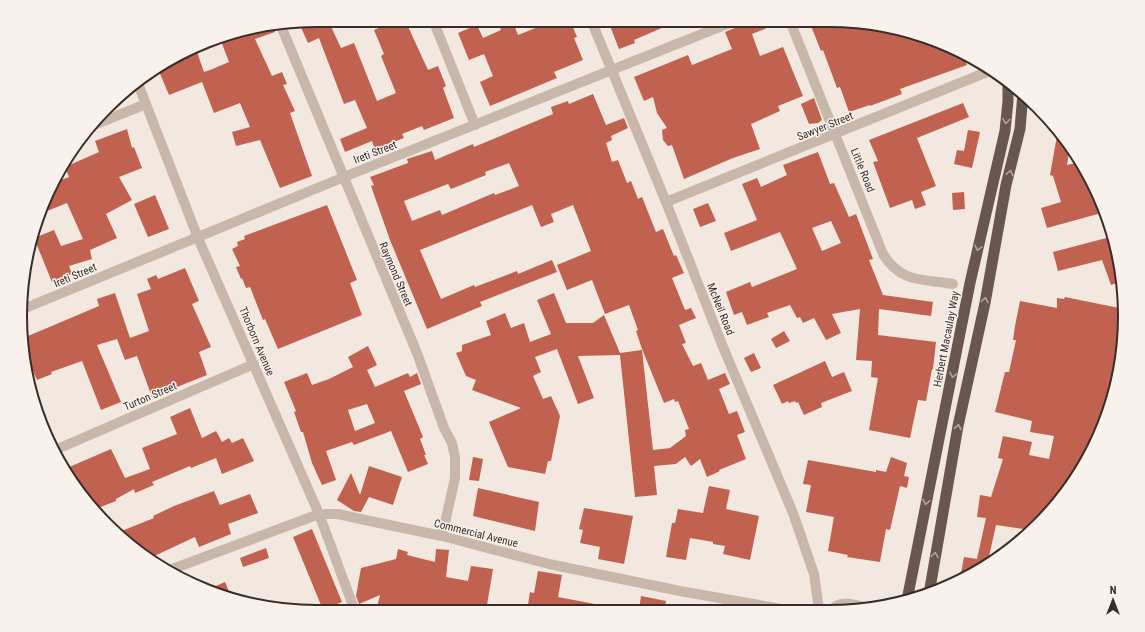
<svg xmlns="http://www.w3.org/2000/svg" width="1145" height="632" font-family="'Roboto Condensed',sans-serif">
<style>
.building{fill:#c0624f;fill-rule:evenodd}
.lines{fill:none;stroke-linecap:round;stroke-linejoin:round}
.minor{stroke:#cab7ab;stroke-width:10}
.tertiary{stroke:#cab7ab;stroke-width:10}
.trunk{stroke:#68564f;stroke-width:11}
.oneway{stroke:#b0a49e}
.labels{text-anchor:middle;stroke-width:3;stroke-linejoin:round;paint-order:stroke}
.street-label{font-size:11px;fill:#382d2a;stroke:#f9f2ec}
.rim{fill:none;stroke:#382d2a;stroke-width:2}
</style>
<rect width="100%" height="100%" fill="#f2e8df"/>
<g class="building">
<polygon points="316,20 328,20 341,48 354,43 377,101 396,93 381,56 384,54 374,30 397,20 405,20 428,70 438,66 446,86 443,88 454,118 424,130 422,126 402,134 404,138 375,149 372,141 345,152 340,139 367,128 355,100 344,104 319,38 308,43 299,23"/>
<polygon points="497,20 512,20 518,35 548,23 549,25 560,20 570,20 577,37 574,38 583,60 554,72 557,78 490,106 480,82 493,76 484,54 469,60 458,33 477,25 483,38 501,30"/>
<polygon points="627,20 680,20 634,40 635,43 619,49 610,26"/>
<polygon points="752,21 784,21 752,34 760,56 783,47 803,96 778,106 780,111 751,124 760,149 733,158 684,179 672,145 668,146 663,140 662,130 667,128 657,113 653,97 644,101 634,77 688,55 692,65 732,49 725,32"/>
<polygon points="809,21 845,21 846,24 853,21 906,30 963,54 967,65 900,89 902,94 870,106 870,105 849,112 840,87 837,88 823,50 821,51"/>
<polygon points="274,27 275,32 255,39 272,76 282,72 287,84 283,85 295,111 290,113 312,176 280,188 260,140 236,146 232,132 250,127 240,103 214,113 202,82 169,95 158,69 196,49 204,72 210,70 229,62 219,36"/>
<path d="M593,94L606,125L624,118L628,128L611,136L612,140L606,143L612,162L618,160L627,183L631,181L638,199L642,197L656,232L663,229L674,256L676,255L684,273L672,278L685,310L691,308L696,318L679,325L686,343L682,344L693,366L701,363L708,380L725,373L730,384L719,389L729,414L737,411L745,432L737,435L746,459L719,470L720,471L707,477L700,459L691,466L685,457L676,464L654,466L657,495L635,497L620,355L578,356L594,398L578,404L557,349L535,357L541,372L533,376L543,399L551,396L560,416L551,461H548L545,474L508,467L489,422L521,408L472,390L476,380L466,376L456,353L462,351V345L491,335L486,321L505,313L511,328L524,323L530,342L551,334L537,300L554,293L566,323H593L604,315L620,353L642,350L653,450L670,448L686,436L685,430L689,429L678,401L675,402L674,399L664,403L642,349L636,331L638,330L629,305L605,314L592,280L567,290L557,265L591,251L573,205L551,214L554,222L541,227L532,205L420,250L441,299L474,285L475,287L517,271L518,274L552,260L557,272L480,302L482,306L427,329L390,240L371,186L374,185L370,177L408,163L407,159L432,151L435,160L473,144L474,147L553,114L551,107L568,101L569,104ZM509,163L519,186L495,195L494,193L442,215L440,210L412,221L404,201L448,184L451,189L486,175L485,172Z"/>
<polygon points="814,98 822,120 818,123 809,124 801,104"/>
<polygon points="963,103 969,117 917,138 936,186 921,192 926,205 915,209 912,200 890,208 873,162 878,161 869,140"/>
<polygon points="127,129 132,148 134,147 142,168 119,177 132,200 106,214 117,238 90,250 92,259 69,266 72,274 52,282 34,238 54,230 61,246 83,239 67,203 42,213 56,182 69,177 65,167 99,152 95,141"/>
<polygon points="968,130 980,132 972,168 954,164 957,150 964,151"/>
<polygon points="1058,130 1070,146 1067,165 1080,162 1094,185 1105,212 1047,228 1041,208 1061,202 1053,176 1050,175"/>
<path d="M818,152L830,184L834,183L849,217L856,214L873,259L869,260L883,295L933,302L931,316L879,309L878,335L936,342L933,369H932L926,401L918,400L910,438L869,430L878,378L871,377L872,361L856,360L860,309L832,314L841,333L826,340L814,318L803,323L800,317L797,318L790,305L767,313L769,317L747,325L742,312L734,315L726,292L750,282L752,287L797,269L780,232L731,251L724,233L757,220L742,184L757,178L761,187L787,175L783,165ZM831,221L841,243L822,251L812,228Z"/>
<polygon points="964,192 965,209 953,210 952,193"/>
<polygon points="155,195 169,229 148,237 134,204"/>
<polygon points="708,203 716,221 700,227 693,209"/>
<polygon points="327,205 357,280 350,283 362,315 278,349 265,319 263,320 250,287 246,288 242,278 241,279 236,267 240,266 232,249 238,246 237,242 245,239 244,236"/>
<polygon points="1114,236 1122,281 1111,285 1102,260 1058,271 1053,252"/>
<polygon points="185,268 199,301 192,304 211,347 199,352 207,375 152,397 137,356 125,360 117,339 97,345 121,402 101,410 82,361 51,372 52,374 37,380 25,353 21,339 99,306 97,299 115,293 130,338 149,331 137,294 151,289 147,279 156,275 158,279"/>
<polygon points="1065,297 1124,309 1122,354 1109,411 1085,464 1051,511 1021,538 1023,529 996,525 988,561 993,562 960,579 964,557 977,559 986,518 977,517 980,495 991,497 1003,459 998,458 1003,436 1032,442 1029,455 1049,459 1054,436 1030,432 1032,421 995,412 1005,372 1009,372 1016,340 1013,340 1015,326 1020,301 1057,308 1057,298 1064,299"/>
<polygon points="784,331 790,341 776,348 771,339"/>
<path d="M368,346L377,365L367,370L375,387L408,373L410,377L417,373L421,384L404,391L423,437L420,439L426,455H424L428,464L408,472L391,431L354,445L352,442L326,451L336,480L322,485L312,463L303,432H301L294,412L296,411L284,382L307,373L312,385L329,379L353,367L348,357ZM367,404L375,423L355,431L348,410Z"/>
<polygon points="754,353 761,368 751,372 744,358"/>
<polygon points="825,361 832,377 844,372 852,391 821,403 822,407 804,415 798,402 796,403 795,401 789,403 788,401 782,404 773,385"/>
<polygon points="190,408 202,438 216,431 222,442 229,438 232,443 243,438 254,461 222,474 216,458 191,468 190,466 152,482 154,485 135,493 134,489 116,499 116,501 93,510 67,468 111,449 125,478 150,469 142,448 177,434 170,417"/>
<polygon points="473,457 483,459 479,481 469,480"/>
<polygon points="891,457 907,463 904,476 909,477 907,488 900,486 890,530 886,529 880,562 847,557 848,555 828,551 834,517 806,512 811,485 803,484 808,460 876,472 876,470 886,472"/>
<polygon points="369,466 402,477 393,505 369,497 361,512 354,511 337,500 351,473 360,495"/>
<polygon points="709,486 730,490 726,509 759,516 750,560 723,554 725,546 713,544 713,542 690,538 686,560 666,557 672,523 675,523 678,509 703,513"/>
<polygon points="478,488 539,502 535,531 473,516"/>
<polygon points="214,491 220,505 250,494 258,513 228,524 231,534 199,547 195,537 150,558 119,532 154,518 153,516 174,506"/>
<polygon points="584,508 633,516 624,564 598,559 600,547 580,543 583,530 579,529"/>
<polygon points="312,529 342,602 323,610 293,537"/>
<polygon points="266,548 269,558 243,567 240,558"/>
<polygon points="398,549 408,552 407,555 435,562 436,549 449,550 446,577 468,581 471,566 493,569 486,611 376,611 380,595 359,604 356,596 361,568 396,559"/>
<polygon points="538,571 562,575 558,597 600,605 600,610 527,611 530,592 534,593"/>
<polygon points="225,582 232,599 209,589"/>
<polygon points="641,596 666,601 665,610 639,610"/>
</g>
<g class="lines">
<g class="minor">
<polyline points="433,20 475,125"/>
<polyline points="591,20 666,202 723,347 793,513 814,574 819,610"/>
<path d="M790,21L883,254C901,283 922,279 953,284"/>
<polyline points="281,26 417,353 444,428 452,443 455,457 455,478 442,536"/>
<polyline points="137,81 198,238 319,514 355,611"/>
<polyline points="96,124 146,104"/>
<polyline points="666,202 992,70"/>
<polyline points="23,309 344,177 737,20"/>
<polyline points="55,450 254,364"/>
</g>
<g class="tertiary">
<polyline points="167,571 319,514 338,514 365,520 442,536 549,564 680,591 787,610"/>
<path d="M832,610C840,598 860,606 871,609"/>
</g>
<g class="trunk">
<polyline points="929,594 958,426 985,303 1006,185 1020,129 1023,93"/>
<polyline points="907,600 970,283 1005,131 1008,101 1008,82"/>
</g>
</g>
<defs><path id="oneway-chevron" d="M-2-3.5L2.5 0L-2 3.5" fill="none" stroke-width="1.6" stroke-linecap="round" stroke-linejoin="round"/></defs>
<g class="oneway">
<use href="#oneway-chevron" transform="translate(1006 121) rotate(97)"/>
<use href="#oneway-chevron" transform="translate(1010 173) rotate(-76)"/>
<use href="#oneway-chevron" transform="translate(978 248) rotate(102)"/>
<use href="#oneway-chevron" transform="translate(985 300) rotate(-79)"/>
<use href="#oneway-chevron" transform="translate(953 375) rotate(102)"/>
<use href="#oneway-chevron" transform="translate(958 427) rotate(-79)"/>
<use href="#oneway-chevron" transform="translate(926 502) rotate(101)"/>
<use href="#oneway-chevron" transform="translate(935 555) rotate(-81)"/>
</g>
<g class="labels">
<g class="street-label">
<text transform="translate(825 126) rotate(-22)" y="4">Sawyer Street</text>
<text transform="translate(375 152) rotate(-21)" y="4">Ireti Street</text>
<text transform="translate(863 170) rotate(68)" y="4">Little Road</text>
<text transform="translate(396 274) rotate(67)" y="4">Raymond Street</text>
<text transform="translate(75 275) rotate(-23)" y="4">Ireti Street</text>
<text transform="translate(721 309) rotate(68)" y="4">McNeil Road</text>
<text transform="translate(946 339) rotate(-79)" y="4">Herbert Macaulay Way</text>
<text transform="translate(257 341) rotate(67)" y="4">Thorborn Avenue</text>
<text transform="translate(150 396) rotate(-23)" y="4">Turton Street</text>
<text transform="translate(476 533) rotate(14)" y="4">Commercial Avenue</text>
</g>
</g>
<path d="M0 0H1145V632H0ZM316 27H829A289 289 0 0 1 1118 316V316A289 289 0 0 1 829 605H316A289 289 0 0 1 27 316V316A289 289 0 0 1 316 27Z" fill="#f9f2ec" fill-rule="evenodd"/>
<path class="rim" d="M316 27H829A289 289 0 0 1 1118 316V316A289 289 0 0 1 829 605H316A289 289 0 0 1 27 316V316A289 289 0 0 1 316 27Z"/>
<g transform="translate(1113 600)" stroke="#f9f2ec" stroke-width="3" paint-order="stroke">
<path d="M0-3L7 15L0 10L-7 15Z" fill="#382d2a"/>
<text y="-6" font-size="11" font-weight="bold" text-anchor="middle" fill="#382d2a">N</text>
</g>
</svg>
